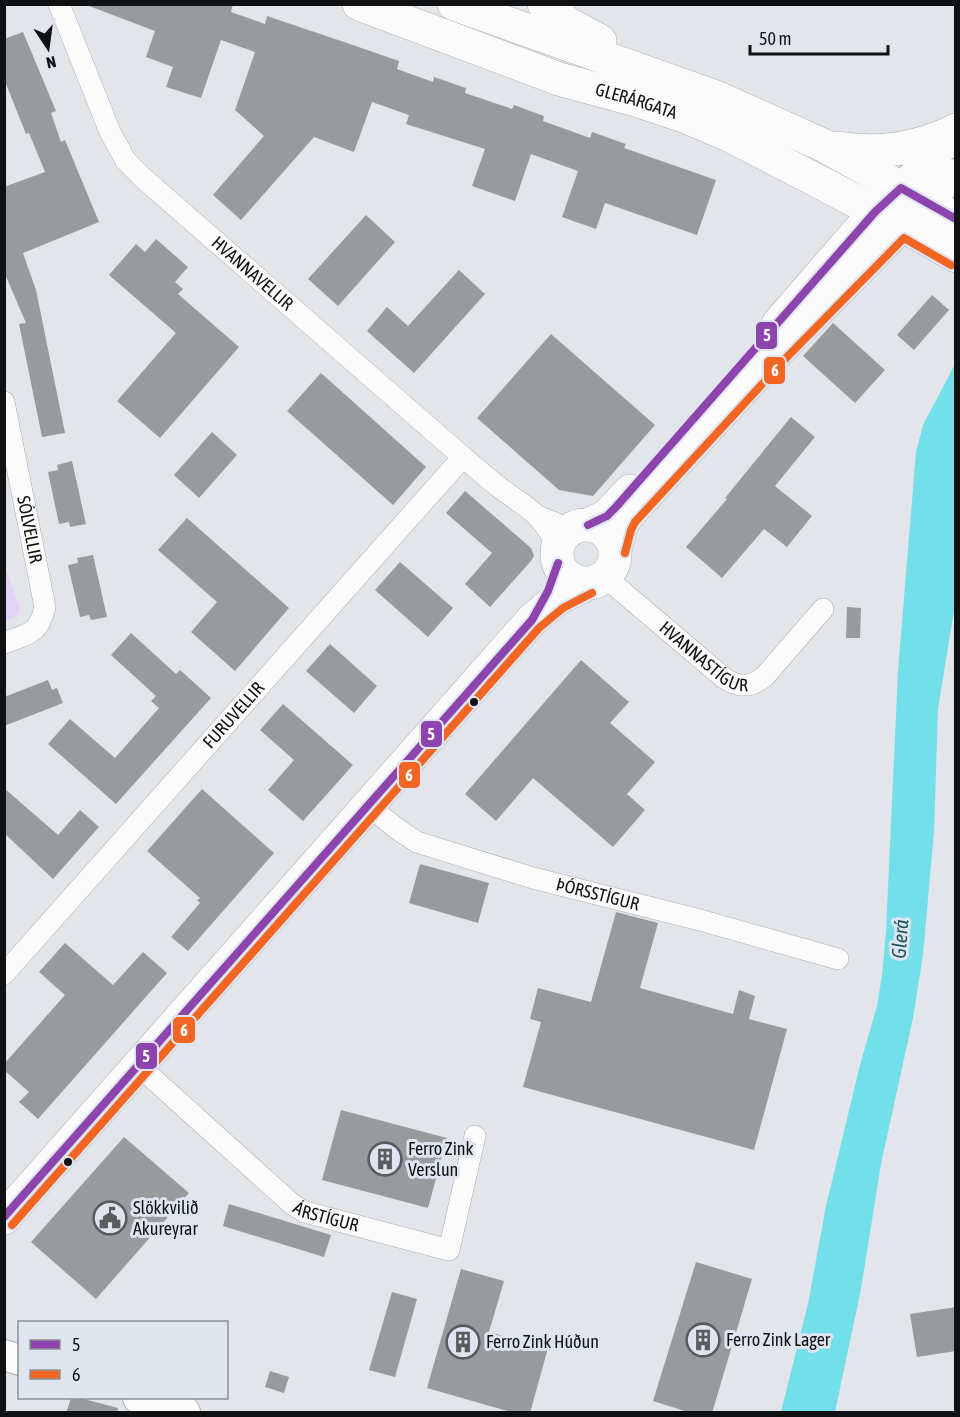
<svg xmlns="http://www.w3.org/2000/svg" width="960" height="1417" font-family="'Asap Condensed',sans-serif">
<style>
.green{fill:#e4d1f6}
.water{fill:#72dfeb}
.building{fill:#989b9e}
.lines{fill:none;stroke-linecap:round;stroke-linejoin:round}
.street-casing{stroke:#aaadb0;stroke-width:22}
.secondary-casing{stroke:#aaadb0;stroke-width:32}
.primary-casing{stroke:#aaadb0;stroke-width:34}
.highway-casing{stroke:#aaadb0;stroke-width:34}
.street{stroke:#fbfbfc;stroke-width:21}
.secondary{stroke:#fbfbfc;stroke-width:30}
.primary{stroke:#fbfbfc;stroke-width:33}
.highway{stroke:#fbfbfc;stroke-width:33}
.bus-1-casing{stroke:#dfe5ee;stroke-width:12}
.bus-2-casing{stroke:#dfe5ee;stroke-width:12}
.bus-1{stroke:#8e44ad;stroke-width:8}
.bus-2{stroke:#f26522;stroke-width:8}
.bus-dot{fill:#0f1113;stroke:#dfe5ee;stroke-width:2}
.labels{text-anchor:middle;stroke-width:6;stroke-linejoin:round;paint-order:stroke}
.street-label{font-size:18px;fill:#0f1113;stroke:#dfe5ee}
.poi-label{font-size:18px;fill:#0f1113;stroke:#dfe5ee;text-anchor:start}
.water-label{font-size:20px;font-style:italic;fill:#17565d;stroke:#dfe5ee}
.line-badge{stroke:#dfe5ee;stroke-width:2}
.badge-label{font-size:16px;text-anchor:middle;font-weight:bold;fill:#fff}
</style>
<rect width="100%" height="100%" fill="#e2e6ea"/>
<polygon class="green" points="5,567 20,608 17,616 5,621"/>
<polygon class="water" points="955,364 955,604 938,709 934,832 923,955 913,1018 881,1164 861,1289 835,1412 781,1412 808,1304 826,1206 860,1065 877,1006 882,975 886,931 898,671 916,452 923,425"/>
<g class="building">
<polygon points="89,4 233,4 231,12 265,24 267,16 347,43 399,61 397,69 433,82 434,77 466,88 465,93 512,109 514,105 544,116 543,121 590,138 592,132 626,144 624,148 716,180 697,235 605,203 596,229 562,217 578,171 531,154 515,201 472,186 485,149 406,124 409,115 372,102 354,152 314,137 241,220 213,195 264,136 235,110 255,52 221,40 201,98 166,87 173,67 146,57 155,31 89,6"/>
<polygon points="23,32 56,111 51,113 61,142 65,140 99,222 23,253 36,290 65,433 42,437 19,324 26,323 4,272 4,187 45,172 29,133 26,134 4,79 4,39"/>
<polygon points="366,215 395,242 338,306 308,279"/>
<polygon points="156,239 188,267 175,282 183,289 178,294 239,347 160,438 117,401 176,333 109,275 136,244 145,252"/>
<polygon points="459,270 485,294 414,373 367,331 387,307 408,326"/>
<polygon points="932,295 949,310 914,350 897,335"/>
<polygon points="833,323 885,370 855,403 803,356"/>
<polygon points="551,334 655,425 593,496 559,490 477,418"/>
<polygon points="321,373 426,467 393,505 287,411"/>
<polygon points="791,417 815,437 775,486 812,516 787,547 764,529 722,578 686,547 727,499 725,498"/>
<polygon points="212,432 237,455 199,498 174,475"/>
<polygon points="72,461 86,524 70,527 69,522 59,524 48,472 58,470 57,465"/>
<polygon points="465,491 531,548 534,556 531,561 490,607 465,584 492,553 446,513"/>
<polygon points="187,518 289,608 235,671 191,632 217,602 158,550"/>
<polygon points="93,555 107,617 91,620 89,615 80,617 68,565 78,563 77,558"/>
<polygon points="400,562 453,608 428,637 375,590"/>
<polygon points="847,607 861,608 860,638 846,638"/>
<polygon points="131,633 176,674 180,670 211,698 116,804 48,744 70,719 115,758 159,708 151,701 156,696 111,655"/>
<polygon points="330,644 377,686 354,713 306,671"/>
<polygon points="581,660 629,702 610,723 655,762 627,794 645,810 613,847 533,778 496,821 465,794"/>
<polygon points="48,680 52,690 57,688 63,703 4,726 4,697"/>
<polygon points="283,704 353,765 303,821 268,790 294,760 260,730"/>
<polygon points="4,788 58,835 80,810 99,827 53,879 4,833"/>
<polygon points="202,789 274,853 188,951 171,937 200,903 197,900 200,898 147,851"/>
<polygon points="420,864 489,883 478,923 409,903"/>
<polygon points="616,912 658,923 640,988 733,1014 739,990 755,996 749,1019 787,1029 754,1150 523,1087 541,1022 530,1019 538,988 591,1002"/>
<polygon points="65,943 113,985 143,952 167,973 38,1119 19,1102 29,1092 4,1070 4,1064 65,995 39,972"/>
<polygon points="341,1110 447,1138 428,1208 322,1180"/>
<polygon points="124,1137 189,1193 96,1299 31,1242"/>
<polygon points="229,1204 331,1235 324,1257 223,1226"/>
<polygon points="696,1262 752,1279 712,1413 691,1413 653,1401"/>
<polygon points="461,1269 504,1281 489,1332 548,1348 530,1413 514,1413 427,1388"/>
<polygon points="392,1292 417,1299 395,1377 369,1370"/>
<polygon points="956,1307 956,1351 917,1357 910,1314"/>
<polygon points="270,1371 289,1377 284,1393 265,1387"/>
<polygon points="71,1398 80,1398 118,1408 117,1413 66,1413"/>
</g>
<g class="lines">
<g class="street-casing">
<g id="street">
<path id="s1" d="M59,4L110,132L126,161L143,178L463,457C475,467 487,478 500,488C527,508 545,515 557,549"/>
<path id="s2" d="M4,402L45,607C39,634 28,634 4,643"/>
<polyline points="540,517 562,526 575,527"/>
<path id="s3" d="M605,577L724,678C739,688 751,688 765,676L823,609"/>
<path id="s4" d="M368,806L400,831L417,842L436,848L533,878L700,920L838,959"/>
<path id="s5" d="M4,974L463,457"/>
<path id="s6" d="M139,1066L293,1205L305,1212L449,1250L475,1136"/>
</g>
</g>
<g class="secondary-casing">
<g id="secondary">
<polyline points="901,188 956,134"/>
<polyline points="925,202 956,174"/>
<polyline points="4,1355 20,1360"/>
<polyline points="138,1398 185,1412"/>
</g>
</g>
<g class="primary-casing">
<g id="primary">
<polyline points="778,324 875,212 895,193"/>
<circle cx="586" cy="554" r="29"/>
<polyline points="588,525 607,516 630,491"/>
<polyline points="615,550 621,526 627,516 780,349 922,205"/>
<polyline points="4,1218 532,620 557,599 587,584"/>
</g>
</g>
<g class="highway-casing">
<g id="highway">
<path id="s7" d="M359,4L559,79L636,100L684,116L729,135L902,225L956,256"/>
<polyline points="454,4 716,97 825,146 956,219"/>
<polyline points="544,4 567,23 600,41"/>
<path d="M838,148C880,155 918,149 956,130"/>
</g>
</g>
<use href="#street" class="street"/>
<use href="#secondary" class="secondary"/>
<use href="#primary" class="primary"/>
<use href="#highway" class="highway"/>
<g class="bus-1-casing">
<g id="bus-1">
<polyline points="588,525 607,516 616,507 875,212 901,188 956,219"/>
<polyline points="4,1217 532,620 548,591 558,563"/>
</g>
</g>
<g class="bus-2-casing">
<g id="bus-2">
<polyline points="625,553 631,530 635,522 788,356 904,238 951,265"/>
<polyline points="12,1225 539,628 563,608 592,593"/>
</g>
</g>
<use href="#bus-1" class="bus-1"/>
<use href="#bus-2" class="bus-2"/>
</g>
<defs>
<g id="building-ring" transform="scale(1.725)"><circle r="9.5" fill="#dfe5ee" stroke="#595c5e" stroke-width="1.5"/><path d="M-4-6H4V6H1V3H-1V6H-4ZM-2.5-4.3h1.7v1.8h-1.7ZM.8-4.3h1.7v1.8H.8ZM-2.5-1h1.7V.8h-1.7ZM.8-1h1.7V.8H.8Z" fill="#595c5e"/></g>
<g id="civic-ring" transform="scale(1.725)"><circle r="9.5" fill="#dfe5ee" stroke="#595c5e" stroke-width="1.5"/><path d="M-.6-6.5H3V-4.5H.6V-3L4-1V1h2V6H-6V1h2V-1L-.6-3ZM-1.2 2.5V6h2.4V2.5Z" fill="#595c5e"/></g>
</defs>
<g fill-rule="evenodd">
<use href="#building-ring" x="385" y="1159"/>
<use href="#civic-ring" x="110" y="1218"/>
<use href="#building-ring" x="703" y="1340"/>
<use href="#building-ring" x="463" y="1342"/>
</g>
<g class="bus-dot">
<circle cx="474" cy="702" r="5"/>
<circle cx="68" cy="1162" r="5"/>
</g>
<g class="labels">
<g class="street-label">
<text dy="6" stroke="none"><textPath href="#s7" startOffset="294">GLERÁRGATA</textPath></text>
<text dy="6" stroke="none"><textPath href="#s1" startOffset="340">HVANNAVELLIR</textPath></text>
<text dy="6" stroke="none"><textPath href="#s2" startOffset="130">SÓLVELLIR</textPath></text>
<text dy="6" stroke="none"><textPath href="#s3" startOffset="128">HVANNASTÍGUR</textPath></text>
<text dy="6" stroke="none"><textPath href="#s5" startOffset="346">FURUVELLIR</textPath></text>
<text dy="6" stroke="none"><textPath href="#s4" startOffset="249">ÞÓRSSTÍGUR</textPath></text>
<text dy="6" stroke="none"><textPath href="#s6" startOffset="243">ÁRSTÍGUR</textPath></text>
</g>
<g class="poi-label">
<text x="408" y="1155">Ferro Zink<tspan x="408" dy="21">Verslun</tspan></text>
<text x="133" y="1214">Slökkvilið<tspan x="133" dy="21">Akureyrar</tspan></text>
<text x="726" y="1346">Ferro Zink Lager</text>
<text x="486" y="1348">Ferro Zink Húðun</text>
</g>
<g class="water-label">
<text transform="translate(900 939) rotate(-86)" y="7">Glerá</text>
</g>
</g>
<g class="line-badge">
<rect x="755" y="321" width="23" height="29" rx="6" fill="#8e44ad"/>
<rect x="763" y="356" width="23" height="29" rx="6" fill="#f26522"/>
<rect x="420" y="720" width="23" height="28" rx="6" fill="#8e44ad"/>
<rect x="398" y="761" width="23" height="28" rx="6" fill="#f26522"/>
<rect x="172" y="1016" width="24" height="28" rx="6" fill="#f26522"/>
<rect x="135" y="1042" width="23" height="28" rx="6" fill="#8e44ad"/>
</g>
<g class="badge-label">
<text x="767" y="341">5</text>
<text x="775" y="376">6</text>
<text x="431" y="740">5</text>
<text x="409" y="781">6</text>
<text x="184" y="1036">6</text>
<text x="146" y="1062">5</text>
</g>
<rect width="960" height="1417" fill="none" stroke="#0f1113" stroke-width="12"/>
<rect x="18" y="1321" width="210" height="78" fill="#dfe5ee" stroke="#8c9096" stroke-width="1.5"/>
<rect x="30" y="1340" width="30" height="9" fill="#8e44ad" stroke="#8c9096" stroke-width="1.5"/>
<text x="72" y="1351" font-size="18" fill="#0f1113">5</text>
<rect x="30" y="1370" width="30" height="9" fill="#f26522" stroke="#8c9096" stroke-width="1.5"/>
<text x="72" y="1381" font-size="18" fill="#0f1113">6</text>
<g transform="translate(48 48) rotate(167)" stroke="#dfe5ee" stroke-width="4.5" paint-order="stroke">
<path d="M0-4.5L10 22L0 15L-10 22Z" fill="#0f1113"/>
<text y="-9" font-size="16" font-weight="bold" text-anchor="middle" fill="#0f1113">N</text>
</g>
<path d="M750 45v9h138v-9" fill="none" stroke="#0f1113" stroke-width="3"/>
<text x="759" y="45" font-size="18" fill="#0f1113" stroke="#dfe5ee" stroke-width="4.5" paint-order="stroke">50 m</text>
</svg>
